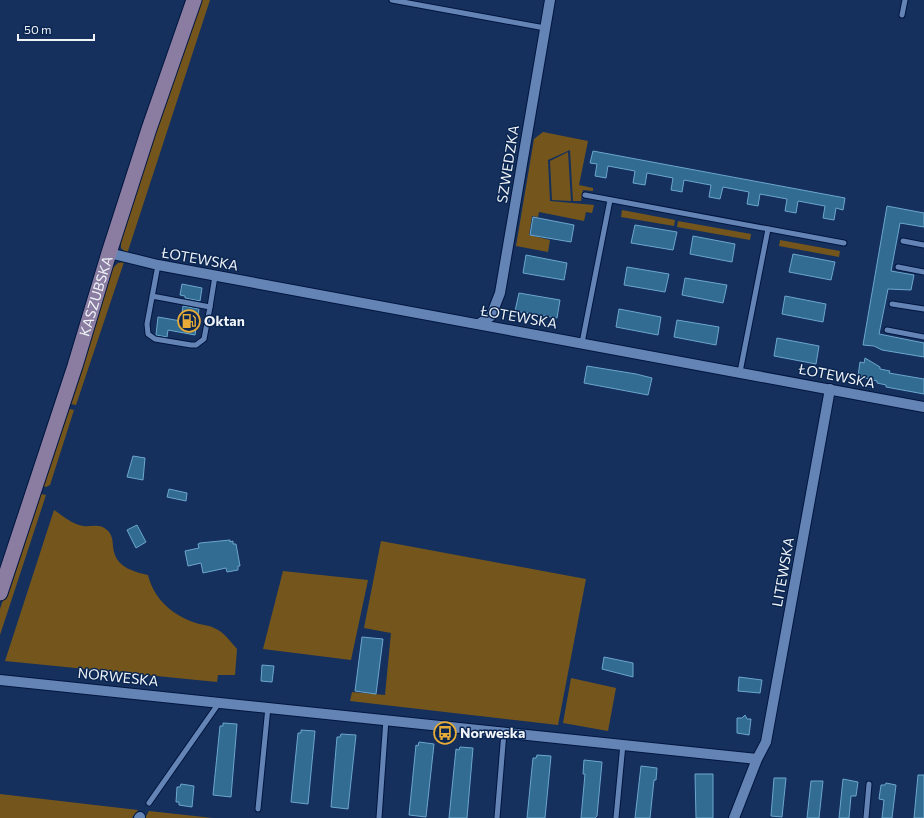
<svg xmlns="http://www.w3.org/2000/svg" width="924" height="818" font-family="Commissioner,sans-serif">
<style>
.green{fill:#74561d}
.building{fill:#326c92;stroke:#6ca6ce}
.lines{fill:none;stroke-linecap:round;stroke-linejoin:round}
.service-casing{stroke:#00163f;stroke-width:7}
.minor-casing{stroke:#00163f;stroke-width:12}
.secondary-casing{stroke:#00163f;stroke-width:17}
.service{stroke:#6584b6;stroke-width:5}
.minor{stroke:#6584b6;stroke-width:10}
.secondary{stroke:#8a7da1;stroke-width:15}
.labels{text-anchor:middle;stroke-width:3;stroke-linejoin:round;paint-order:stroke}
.street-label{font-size:14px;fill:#f0f4f9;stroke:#0b2650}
.poi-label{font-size:14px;font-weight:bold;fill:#f0f4f9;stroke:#0b2650;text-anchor:start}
</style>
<rect width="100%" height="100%" fill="#15305c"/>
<g class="green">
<polygon points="199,0 210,0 127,254 121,248 121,240"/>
<polygon points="543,132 588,141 579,185 593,188 593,191 583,190 581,201 573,201 570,150 548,160 550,201 594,205 592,213 586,212 584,221 539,212 538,217 532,216 529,235 550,240 548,252 516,246 534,139"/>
<polygon points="568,152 571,201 552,200 550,161"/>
<polygon points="622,210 675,220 674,226 621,217"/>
<polygon points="678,221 751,234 750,240 677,227"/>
<polygon points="780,240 840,251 839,257 779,246"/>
<polygon points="124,262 76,405 71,404 70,401 112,269 118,263"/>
<polygon points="70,409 74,410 50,485 46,487 43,486 67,410"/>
<polygon points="41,494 46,495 0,635 0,609 37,497"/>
<path d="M54,510C63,516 72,524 83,526C93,527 99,523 107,530C114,536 112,544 114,552C118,568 135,572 148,575C154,599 172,615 196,623C202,625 209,625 214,628C224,632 230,641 237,649L235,675H218L217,682L5,661Z"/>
<polygon points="381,541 586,579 558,725 350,701 352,692 385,695 391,633 364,628"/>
<polygon points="283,571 368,580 351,660 263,649"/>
<polygon points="571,678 616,688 608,731 563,723"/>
<polygon points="0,794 138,810 132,818 0,818"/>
<polygon points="149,811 213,818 145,818"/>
</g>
<g class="building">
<polygon points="593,151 845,198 843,210 836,208 834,220 823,218 825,206 798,201 796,213 785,211 787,199 760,194 758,206 747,204 749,192 723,187 720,199 709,197 711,185 705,184 684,180 682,192 677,191 671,190 673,178 647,173 645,185 633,183 635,171 608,166 606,178 595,176 597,164 590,163"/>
<polygon points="887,206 924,213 924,227 900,223 891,271 914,275 911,290 888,289 879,334 924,343 924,357 882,350 874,346 863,345"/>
<polygon points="533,217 574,225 571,242 530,235"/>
<polygon points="635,225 677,232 673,250 631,243"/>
<polygon points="693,236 735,244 732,262 690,254"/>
<polygon points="793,254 835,262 831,280 789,272"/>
<polygon points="526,255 567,263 564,280 523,273"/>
<polygon points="627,267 669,274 665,292 624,285"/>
<polygon points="685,278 727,285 723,303 682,295"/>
<polygon points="182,284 202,288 200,301 185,298 185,296 180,295"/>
<polygon points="519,293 560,300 557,318 515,311"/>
<polygon points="785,296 826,304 823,322 782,314"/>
<polygon points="183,306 199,309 195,335 168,330 167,337 156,335 158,317 181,321"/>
<polygon points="619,309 661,317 658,335 616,327"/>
<polygon points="677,320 719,327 716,345 674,337"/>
<polygon points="777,338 819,346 816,364 774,356"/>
<polygon points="865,358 880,367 880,369 890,371 889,373 924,379 924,394 886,387 886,385 877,383 877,381 858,376 860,362 864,363"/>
<polygon points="587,366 636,374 652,378 648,395 584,383"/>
<polygon points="133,456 145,458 143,480 127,477"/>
<polygon points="169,489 187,493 186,501 167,497"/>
<polygon points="137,525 146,542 136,548 127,530"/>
<polygon points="230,540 230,542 233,541 233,544 236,544 240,566 238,566 238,570 227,572 226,568 203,573 201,563 188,566 185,551 199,548 198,544 200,543"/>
<polygon points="362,637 383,639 376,694 355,691"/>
<polygon points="604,657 633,663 633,677 602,669"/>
<polygon points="262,665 274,666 272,682 261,681"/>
<polygon points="739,677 762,680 760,693 738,691"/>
<polygon points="745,715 747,719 751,719 749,735 737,733 737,718 742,718"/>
<polygon points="223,723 237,724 231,797 213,795 220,726 223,726"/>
<polygon points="301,730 315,731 308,804 291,802 298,733 301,733"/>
<polygon points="341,734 356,735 348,809 331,807 337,737 340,737"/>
<polygon points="419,742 434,744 426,817 409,815 416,745 418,746"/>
<polygon points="460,747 473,748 467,818 449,818 456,749 459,750"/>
<polygon points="537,755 551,756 545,818 527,818 533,758 536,758"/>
<polygon points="584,760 602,762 597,816 595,818 581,818 585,774 583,774"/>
<polygon points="641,766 657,768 656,780 654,780 650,818 635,818"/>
<polygon points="695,774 713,774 713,818 696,818"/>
<polygon points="918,775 924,775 924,818 914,818"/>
<polygon points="774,778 786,778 782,817 771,816"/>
<polygon points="843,779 858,782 856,796 851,796 849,818 839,818"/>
<polygon points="811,781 823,781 819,818 807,818"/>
<polygon points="886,783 896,785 892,818 882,818 884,800 879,799 881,785 885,785"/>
<polygon points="181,784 194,786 192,807 179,805 179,802 176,802 177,787 180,787"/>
</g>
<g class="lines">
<g class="service-casing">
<g id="service">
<polyline points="392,0 545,28"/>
<polyline points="902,15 905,0"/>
<polyline points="585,195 844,243"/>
<polyline points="903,241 924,245"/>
<polyline points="898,267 924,272"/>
<polyline points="152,296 210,307 204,339 196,345 191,345 155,339 148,334 147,324 158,265"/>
<polyline points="892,304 924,309"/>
<polyline points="210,307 215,276"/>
<polyline points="887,330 924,337"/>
<polyline points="582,343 610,200"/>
<polyline points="740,372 768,229"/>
<polyline points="149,803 219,703"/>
<polyline points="258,809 268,707"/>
<polyline points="379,818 386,719"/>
<polyline points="497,818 504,732"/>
<polyline points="616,818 623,744"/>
<polyline points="866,818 869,784"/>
</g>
</g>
<g class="minor-casing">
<g id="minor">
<polyline points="109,253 158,265 924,407"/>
<polyline points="479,324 491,316 500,293 550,0"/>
<polyline points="0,680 757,759"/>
<polyline points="139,818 140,817"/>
<polyline points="734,818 757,759 766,742 830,389"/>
</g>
</g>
<g class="secondary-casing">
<g id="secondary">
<path id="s1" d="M0,593L75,366L109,253L149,129L194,0"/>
</g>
</g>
<use href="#service" class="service"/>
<use href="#minor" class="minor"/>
<use href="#secondary" class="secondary"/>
</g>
<defs>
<g id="fuel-ring" transform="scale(1.15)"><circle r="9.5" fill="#0b2650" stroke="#e7ac37" stroke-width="1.5"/><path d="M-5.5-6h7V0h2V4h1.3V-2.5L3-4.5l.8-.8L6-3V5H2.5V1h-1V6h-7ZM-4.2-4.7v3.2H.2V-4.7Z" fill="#e7ac37"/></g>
<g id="bus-ring" transform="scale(1.15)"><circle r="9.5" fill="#0b2650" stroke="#e7ac37" stroke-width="1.5"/><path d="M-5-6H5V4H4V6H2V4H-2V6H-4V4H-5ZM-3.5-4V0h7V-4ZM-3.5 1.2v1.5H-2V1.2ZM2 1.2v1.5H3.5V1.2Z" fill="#e7ac37"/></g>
</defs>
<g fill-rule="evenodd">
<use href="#fuel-ring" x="189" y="321"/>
<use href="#bus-ring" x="445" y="733"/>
</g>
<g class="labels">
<g class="street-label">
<text transform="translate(508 164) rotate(-81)" y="5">SZWEDZKA</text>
<text transform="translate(200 259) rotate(10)" y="5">ŁOTEWSKA</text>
<text dy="5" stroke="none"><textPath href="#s1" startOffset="312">KASZUBSKA</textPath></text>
<text transform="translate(519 317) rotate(10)" y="5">ŁOTEWSKA</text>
<text transform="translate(837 376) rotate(11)" y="5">ŁOTEWSKA</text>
<text transform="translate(783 572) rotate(-80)" y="5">LITEWSKA</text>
<text transform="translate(118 677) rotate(6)" y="5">NORWESKA</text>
</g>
<g class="poi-label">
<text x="204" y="326">Oktan</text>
<text x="460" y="738">Norweska</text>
</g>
</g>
<path d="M18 34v6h76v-6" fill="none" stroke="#f0f4f9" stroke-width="2"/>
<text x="24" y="34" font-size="12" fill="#f0f4f9" stroke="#0b2650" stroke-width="3" paint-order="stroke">50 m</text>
</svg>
